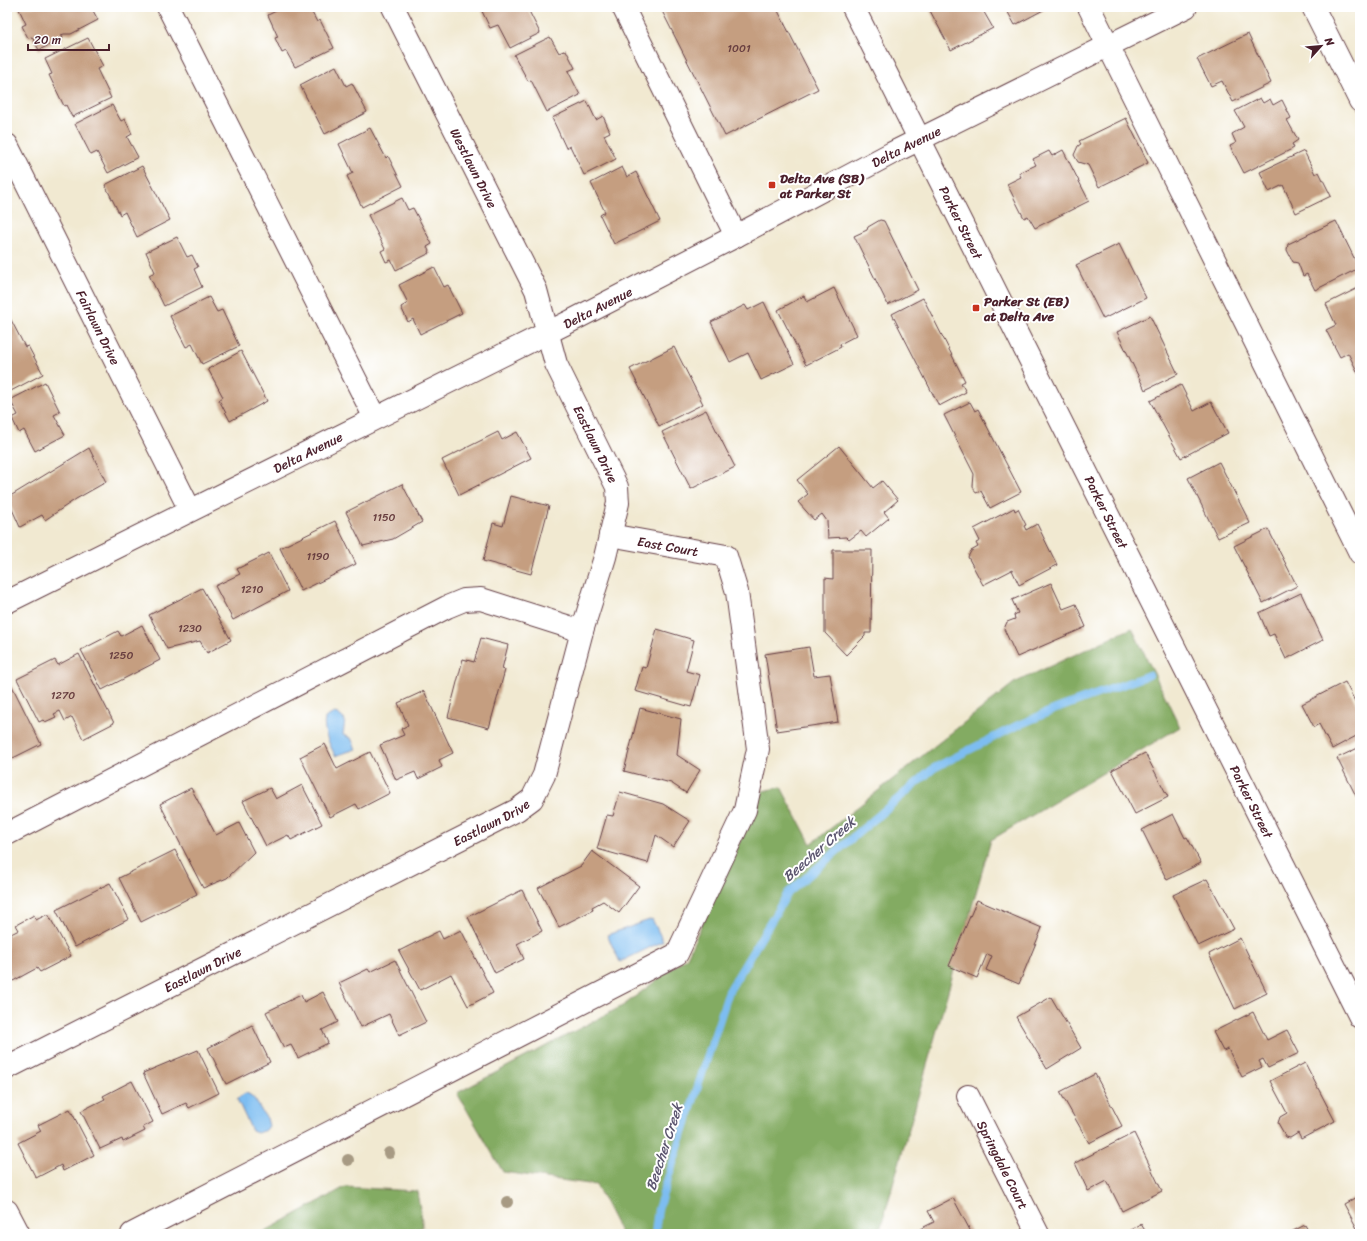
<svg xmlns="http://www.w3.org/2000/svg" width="1367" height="1241" font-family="Sriracha,sans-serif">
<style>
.forest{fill:#83ab62;stroke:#666546}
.water{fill:#7dbdf1;stroke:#646e8e}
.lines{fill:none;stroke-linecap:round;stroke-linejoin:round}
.stream{stroke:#7dbdf1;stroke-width:8}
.building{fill:#c59e80}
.minor-casing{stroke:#633d44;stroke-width:24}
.minor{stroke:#fff;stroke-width:22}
.tree{fill:#a79a83}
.poi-dot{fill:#c8321e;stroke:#fff;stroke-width:1.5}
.labels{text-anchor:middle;stroke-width:4;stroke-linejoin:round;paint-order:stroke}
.number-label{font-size:11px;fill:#693f40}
.street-label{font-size:13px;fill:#4a1f2b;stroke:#fff}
.poi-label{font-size:13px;font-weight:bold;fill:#4a1f2b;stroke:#fff;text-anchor:start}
.water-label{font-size:14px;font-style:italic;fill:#5c5670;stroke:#fff}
</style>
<rect width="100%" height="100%" fill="#fff"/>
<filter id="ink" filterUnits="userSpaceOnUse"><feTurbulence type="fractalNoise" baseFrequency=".025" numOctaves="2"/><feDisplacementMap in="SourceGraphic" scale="8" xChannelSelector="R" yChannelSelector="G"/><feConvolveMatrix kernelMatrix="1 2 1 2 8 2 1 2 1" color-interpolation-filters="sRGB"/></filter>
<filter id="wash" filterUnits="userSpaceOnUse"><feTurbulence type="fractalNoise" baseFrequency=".012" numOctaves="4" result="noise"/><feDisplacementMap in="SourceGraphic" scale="16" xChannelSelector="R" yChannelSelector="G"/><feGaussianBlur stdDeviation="0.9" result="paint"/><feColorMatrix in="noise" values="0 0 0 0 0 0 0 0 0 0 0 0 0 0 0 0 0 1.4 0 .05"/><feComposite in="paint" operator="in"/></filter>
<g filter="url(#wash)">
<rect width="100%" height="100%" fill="#f1e9d1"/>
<g class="forest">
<polygon points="1132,628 1180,727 991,840 879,1234 621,1234 596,1185 503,1172 457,1093 624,1005 687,957 763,791 781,787 811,844 1014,683"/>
<polygon points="345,1187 417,1191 423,1227 398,1234 260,1234"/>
</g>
<g class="water">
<path d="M334,713L338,714L345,720L343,735L351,738L356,749L335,756C330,744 322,732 325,718Z"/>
<polygon points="652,919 663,941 620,962 607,935"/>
<path d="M245,1093C256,1094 259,1111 267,1118L269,1126L266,1130L257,1133L252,1131L237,1099Z"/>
</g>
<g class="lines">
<polyline class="stream" points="655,1234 658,1209 729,991 788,893 934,768 1016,726 1056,709 1149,675"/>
</g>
<g id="blocks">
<g class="building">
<polygon points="18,7 91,7 98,20 71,34 64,34 61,35 63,38 39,50 32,37 28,38 22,26 26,24"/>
<polygon points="284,7 309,7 317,22 320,20 334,48 295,67 286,51 282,53 275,38 278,37 268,15"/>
<polygon points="480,7 527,7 540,33 510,48 498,25 490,28"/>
<polygon points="660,7 776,7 818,89 725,136"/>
<polygon points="928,7 981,7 993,28 951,50"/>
<polygon points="1005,7 1049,7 1015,25"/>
<polygon points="1248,34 1271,83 1233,102 1222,81 1211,86 1197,59"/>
<polygon points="550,37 559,53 566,50 575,68 568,71 580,95 547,112 531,80 528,81 514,55"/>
<polygon points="88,38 103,66 97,69 111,98 72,117 66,105 64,106 49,75 52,74 45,59"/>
<polygon points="336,66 346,86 352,83 367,112 325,134 300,85"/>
<polygon points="1260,98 1263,103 1270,99 1273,105 1282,100 1291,118 1287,120 1298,140 1292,144 1294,148 1244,173 1230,146 1236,143 1232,134 1244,127 1235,111"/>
<polygon points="587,101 596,120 603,116 610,132 604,135 616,159 584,175 570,146 566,148 552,118"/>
<polygon points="112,105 121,121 125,119 132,134 127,137 138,157 108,173 97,152 91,155 75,124"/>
<polygon points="1126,118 1148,163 1099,187 1088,165 1078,162 1074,155 1078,146 1081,144 1079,141"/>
<polygon points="370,128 386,158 388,156 403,186 362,207 347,176 353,173 339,144"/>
<polygon points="1063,150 1089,201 1035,228 1028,216 1024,218 1007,184 1021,177 1019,173 1036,165 1033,159 1049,151 1052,156"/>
<polygon points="1304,151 1315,174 1319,172 1331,196 1296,213 1283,185 1269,192 1260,172"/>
<polygon points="142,166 170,220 137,237 125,212 120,215 105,185"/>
<polygon points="622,167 627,177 636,172 660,221 614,244 600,215 605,212 591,183"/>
<polygon points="402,198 408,210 413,208 432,244 427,247 430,253 396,270 391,260 386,262 381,251 385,249 368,215"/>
<polygon points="880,220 884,221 918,290 888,305 854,236 867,230 868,227"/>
<polygon points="1336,221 1359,268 1315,290 1307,274 1303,276 1298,263 1293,262 1287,250 1288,244"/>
<polygon points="177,237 187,257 192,255 198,267 194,269 202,287 164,306 149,275 155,272 146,252"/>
<polygon points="1119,244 1146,298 1103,319 1076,265"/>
<polygon points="434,267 444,287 448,285 462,313 420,334 413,319 408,322 401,307 408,303 399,285"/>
<polygon points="1360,287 1360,377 1348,353 1340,357 1326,330 1336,325 1326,304"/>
<polygon points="834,288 857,335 840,344 841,347 806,365 778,310 804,296 807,302"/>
<polygon points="209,297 217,312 222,310 239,346 202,364 192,344 186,347 170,316"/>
<polygon points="923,298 965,381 961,383 966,392 939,406 892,314"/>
<polygon points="764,302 794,364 761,380 748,353 730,362 711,322 745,305 748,310"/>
<polygon points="9,316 25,347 28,346 43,374 7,393 7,317"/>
<polygon points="1150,316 1178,374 1145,390 1117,332"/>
<polygon points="674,347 703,404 659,426 630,369"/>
<polygon points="241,351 267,401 230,421 219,400 223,397 208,369"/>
<polygon points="45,382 60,412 54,415 65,435 35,451 24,430 19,433 12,418 18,415 10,400"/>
<polygon points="1181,385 1194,411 1211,402 1228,433 1181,458 1150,401"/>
<polygon points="970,402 975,411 978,409 1021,492 990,508 981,491 976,493 973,486 974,474 944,415"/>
<polygon points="706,410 735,467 691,489 662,432"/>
<polygon points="498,432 502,440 517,432 531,458 459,495 442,460"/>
<polygon points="839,446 873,488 882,481 898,500 884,512 889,518 866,537 861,531 849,540 846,537 828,538 827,521 822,514 814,520 798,502 808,494 797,480"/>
<polygon points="89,448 106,482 76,499 45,520 42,515 20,527 7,498"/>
<polygon points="1219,462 1250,523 1218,538 1188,478"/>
<polygon points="402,484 422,522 393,539 363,546 346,512"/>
<polygon points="511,496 549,506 531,574 483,561 493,523 503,526"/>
<polygon points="1014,508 1015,511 1018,509 1026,525 1024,526 1026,530 1037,524 1057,565 1019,585 1012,570 983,585 968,557 971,551 978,547 976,543 980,541 974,529"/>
<polygon points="335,521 356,564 301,591 280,548"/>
<polygon points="1268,529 1297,586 1263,603 1234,546"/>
<polygon points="833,550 872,550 871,633 865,633 865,636 846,655 825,633 825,578 833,579"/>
<polygon points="269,553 288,591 233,620 215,586 240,574 237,569"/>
<polygon points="1051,583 1063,609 1076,604 1086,627 1017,657 1004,629 1007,622 1015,619 1014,615 1018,613 1012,600"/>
<polygon points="202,588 231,640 207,653 200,641 167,649 149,615"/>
<polygon points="1301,593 1323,640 1286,659 1274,634 1269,636 1259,613"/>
<polygon points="142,625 160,660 102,690 81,650 118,631 121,636"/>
<polygon points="657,629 694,640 686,671 700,675 691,707 635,691 642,667 646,668"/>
<polygon points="481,638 508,645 502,669 505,670 489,728 448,717 463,659 474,662"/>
<polygon points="809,647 814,676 830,674 838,722 777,731 765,654"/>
<polygon points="79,654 114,723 83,739 72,717 65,721 60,711 54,714 56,717 45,722 43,720 39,722 17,679 55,660 58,665"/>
<polygon points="1345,682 1360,711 1360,734 1332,749 1319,724 1314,727 1302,704"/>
<polygon points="12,686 41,744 7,761 7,688"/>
<polygon points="424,691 453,753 439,760 442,767 418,779 415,772 396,780 380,745 404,735 401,729 408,725 398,703"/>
<polygon points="640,708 681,719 677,755 700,770 686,793 671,783 624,771"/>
<polygon points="325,744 337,769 370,752 390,793 359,809 356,804 330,817 300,757"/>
<polygon points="1360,747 1360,804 1337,758"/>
<polygon points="1145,753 1168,797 1135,814 1112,770"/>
<polygon points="302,785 322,824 291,840 288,835 266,846 243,801 270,788 276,799"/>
<polygon points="191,788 216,835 239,823 254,852 227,878 203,888 160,804"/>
<polygon points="620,792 663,804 690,821 673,847 656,835 648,863 597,849 607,815 613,816"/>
<polygon points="1173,814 1185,838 1187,837 1201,863 1167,880 1142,830"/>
<polygon points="175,850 197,894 141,922 119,878"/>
<polygon points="592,851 639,886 619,913 603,901 592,907 593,910 559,927 538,888 581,866"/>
<polygon points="1207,879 1234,929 1198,946 1173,895"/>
<polygon points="110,883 129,919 75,947 56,910"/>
<polygon points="522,890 542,931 517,944 524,959 495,973 468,917"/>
<polygon points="977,900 1042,928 1019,984 986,970 992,956 987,954 977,978 949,966"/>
<polygon points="48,914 71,956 40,972 37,968 13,981 7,969 7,936 19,930 16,925 34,915 36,920"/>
<polygon points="461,930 493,993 468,1006 451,974 420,990 399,951 439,931 443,939"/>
<polygon points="1240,938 1267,993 1235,1009 1209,954"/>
<polygon points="395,960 426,1022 399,1035 389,1014 361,1027 339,983 368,969 370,972"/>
<polygon points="323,992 338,1022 322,1030 328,1043 298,1058 291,1045 284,1048 266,1012 301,995 304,1002"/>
<polygon points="1051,997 1081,1048 1047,1069 1016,1017"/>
<polygon points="1253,1012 1267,1040 1287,1030 1299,1053 1268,1068 1263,1059 1259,1061 1262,1067 1242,1077 1228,1049 1223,1051 1213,1032"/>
<polygon points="252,1025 270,1062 226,1084 208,1048"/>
<polygon points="198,1050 219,1093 189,1108 186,1103 162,1114 143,1073"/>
<polygon points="1305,1063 1335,1121 1301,1139 1298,1133 1290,1138 1286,1137 1278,1123 1280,1117 1287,1113 1270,1081"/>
<polygon points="1095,1074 1122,1126 1089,1143 1060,1092"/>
<polygon points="132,1081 153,1122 143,1127 145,1131 123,1142 122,1139 100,1149 81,1111 105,1099 103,1096"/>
<polygon points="70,1109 94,1155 63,1171 61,1165 36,1178 18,1143 41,1131 38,1125"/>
<polygon points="1134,1133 1162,1191 1122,1211 1107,1181 1088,1191 1075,1163"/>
<polygon points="1360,1195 1360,1234 1344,1204"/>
<polygon points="953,1198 972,1234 922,1234 920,1229 934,1222 928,1211"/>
<polygon points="1141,1224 1147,1234 1123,1234"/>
<polygon points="1305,1225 1310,1234 1287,1234"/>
</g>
</g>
</g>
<g filter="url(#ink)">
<use href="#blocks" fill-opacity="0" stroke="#633d44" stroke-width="1"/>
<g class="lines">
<g class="minor-casing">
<g id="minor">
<polyline points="168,7 375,418"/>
<polyline points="623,7 736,236"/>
<path id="s1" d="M853,7L1360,1017"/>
<polyline points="1089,7 1360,553"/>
<polyline points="1313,7 1360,101"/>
<path id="s2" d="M7,145L190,510"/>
<path id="s3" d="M7,602L571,321L736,236L892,153L1186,7"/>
<polyline points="7,834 447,607 464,600 481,599 582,631"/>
<path id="s4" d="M7,1068L517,810L532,799L544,775L582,631L605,557L618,503L617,487L556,364L536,290L393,7"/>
<path id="s5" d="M968,1096L1038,1234"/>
<polyline points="7,1211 19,1234"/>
<polyline points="132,1234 677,954 745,810 758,749 737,592 726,556 610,535"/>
</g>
</g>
<use href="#minor" class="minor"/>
</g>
<g class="tree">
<circle cx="389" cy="1153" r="6"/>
<circle cx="348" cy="1160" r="6"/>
<circle cx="507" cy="1202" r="6"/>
</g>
</g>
<g class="poi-dot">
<rect x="768" y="181" width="8" height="8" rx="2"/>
<rect x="972" y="304" width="8" height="8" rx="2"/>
</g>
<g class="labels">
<g class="number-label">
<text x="739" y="52">1001</text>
<text x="384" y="521">1150</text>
<text x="318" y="560">1190</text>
<text x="252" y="593">1210</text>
<text x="190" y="632">1230</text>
<text x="121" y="659">1250</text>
<text x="63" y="699">1270</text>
</g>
<g class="street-label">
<text dy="5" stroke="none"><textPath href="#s3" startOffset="1008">Delta Avenue</textPath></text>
<text transform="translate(474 168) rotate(63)" y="5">Westlawn Drive</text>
<text dy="5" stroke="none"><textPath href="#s1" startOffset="241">Parker Street</textPath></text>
<text dy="5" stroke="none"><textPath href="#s3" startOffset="660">Delta Avenue</textPath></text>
<text dy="5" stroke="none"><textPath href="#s2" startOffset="204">Fairlawn Drive</textPath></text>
<text transform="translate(596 444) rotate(64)" y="5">Eastlawn Drive</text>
<text dy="5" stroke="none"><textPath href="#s3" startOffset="336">Delta Avenue</textPath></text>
<text dy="5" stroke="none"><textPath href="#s1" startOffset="565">Parker Street</textPath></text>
<text transform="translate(668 546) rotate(10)" y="5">East Court</text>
<text dy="5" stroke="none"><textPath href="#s1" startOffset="889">Parker Street</textPath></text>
<text dy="5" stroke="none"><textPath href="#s4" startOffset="543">Eastlawn Drive</textPath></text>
<text dy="5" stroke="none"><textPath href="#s4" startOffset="219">Eastlawn Drive</textPath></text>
<text dy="5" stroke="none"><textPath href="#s5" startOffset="77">Springdale Court</textPath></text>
</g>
<g class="poi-label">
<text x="780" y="183">Delta Ave (SB)<tspan x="780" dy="15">at Parker St</tspan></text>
<text x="984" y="306">Parker St (EB)<tspan x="984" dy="15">at Delta Ave</tspan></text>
</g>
<g class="water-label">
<text transform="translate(819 849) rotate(-41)" y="5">Beecher Creek</text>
<text transform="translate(664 1147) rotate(-72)" y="5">Beecher Creek</text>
</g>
</g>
<rect width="1367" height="1241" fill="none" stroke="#fff" stroke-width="24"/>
<g transform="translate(1321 46) rotate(63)" stroke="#ffffff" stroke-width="3" paint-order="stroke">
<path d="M0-3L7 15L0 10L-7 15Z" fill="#4a1f2b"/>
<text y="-6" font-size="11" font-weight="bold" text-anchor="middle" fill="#4a1f2b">N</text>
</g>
<path d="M28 44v6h81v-6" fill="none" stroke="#4a1f2b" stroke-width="2"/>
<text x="34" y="44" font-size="12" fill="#4a1f2b" stroke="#ffffff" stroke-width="3" paint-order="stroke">20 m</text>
</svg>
